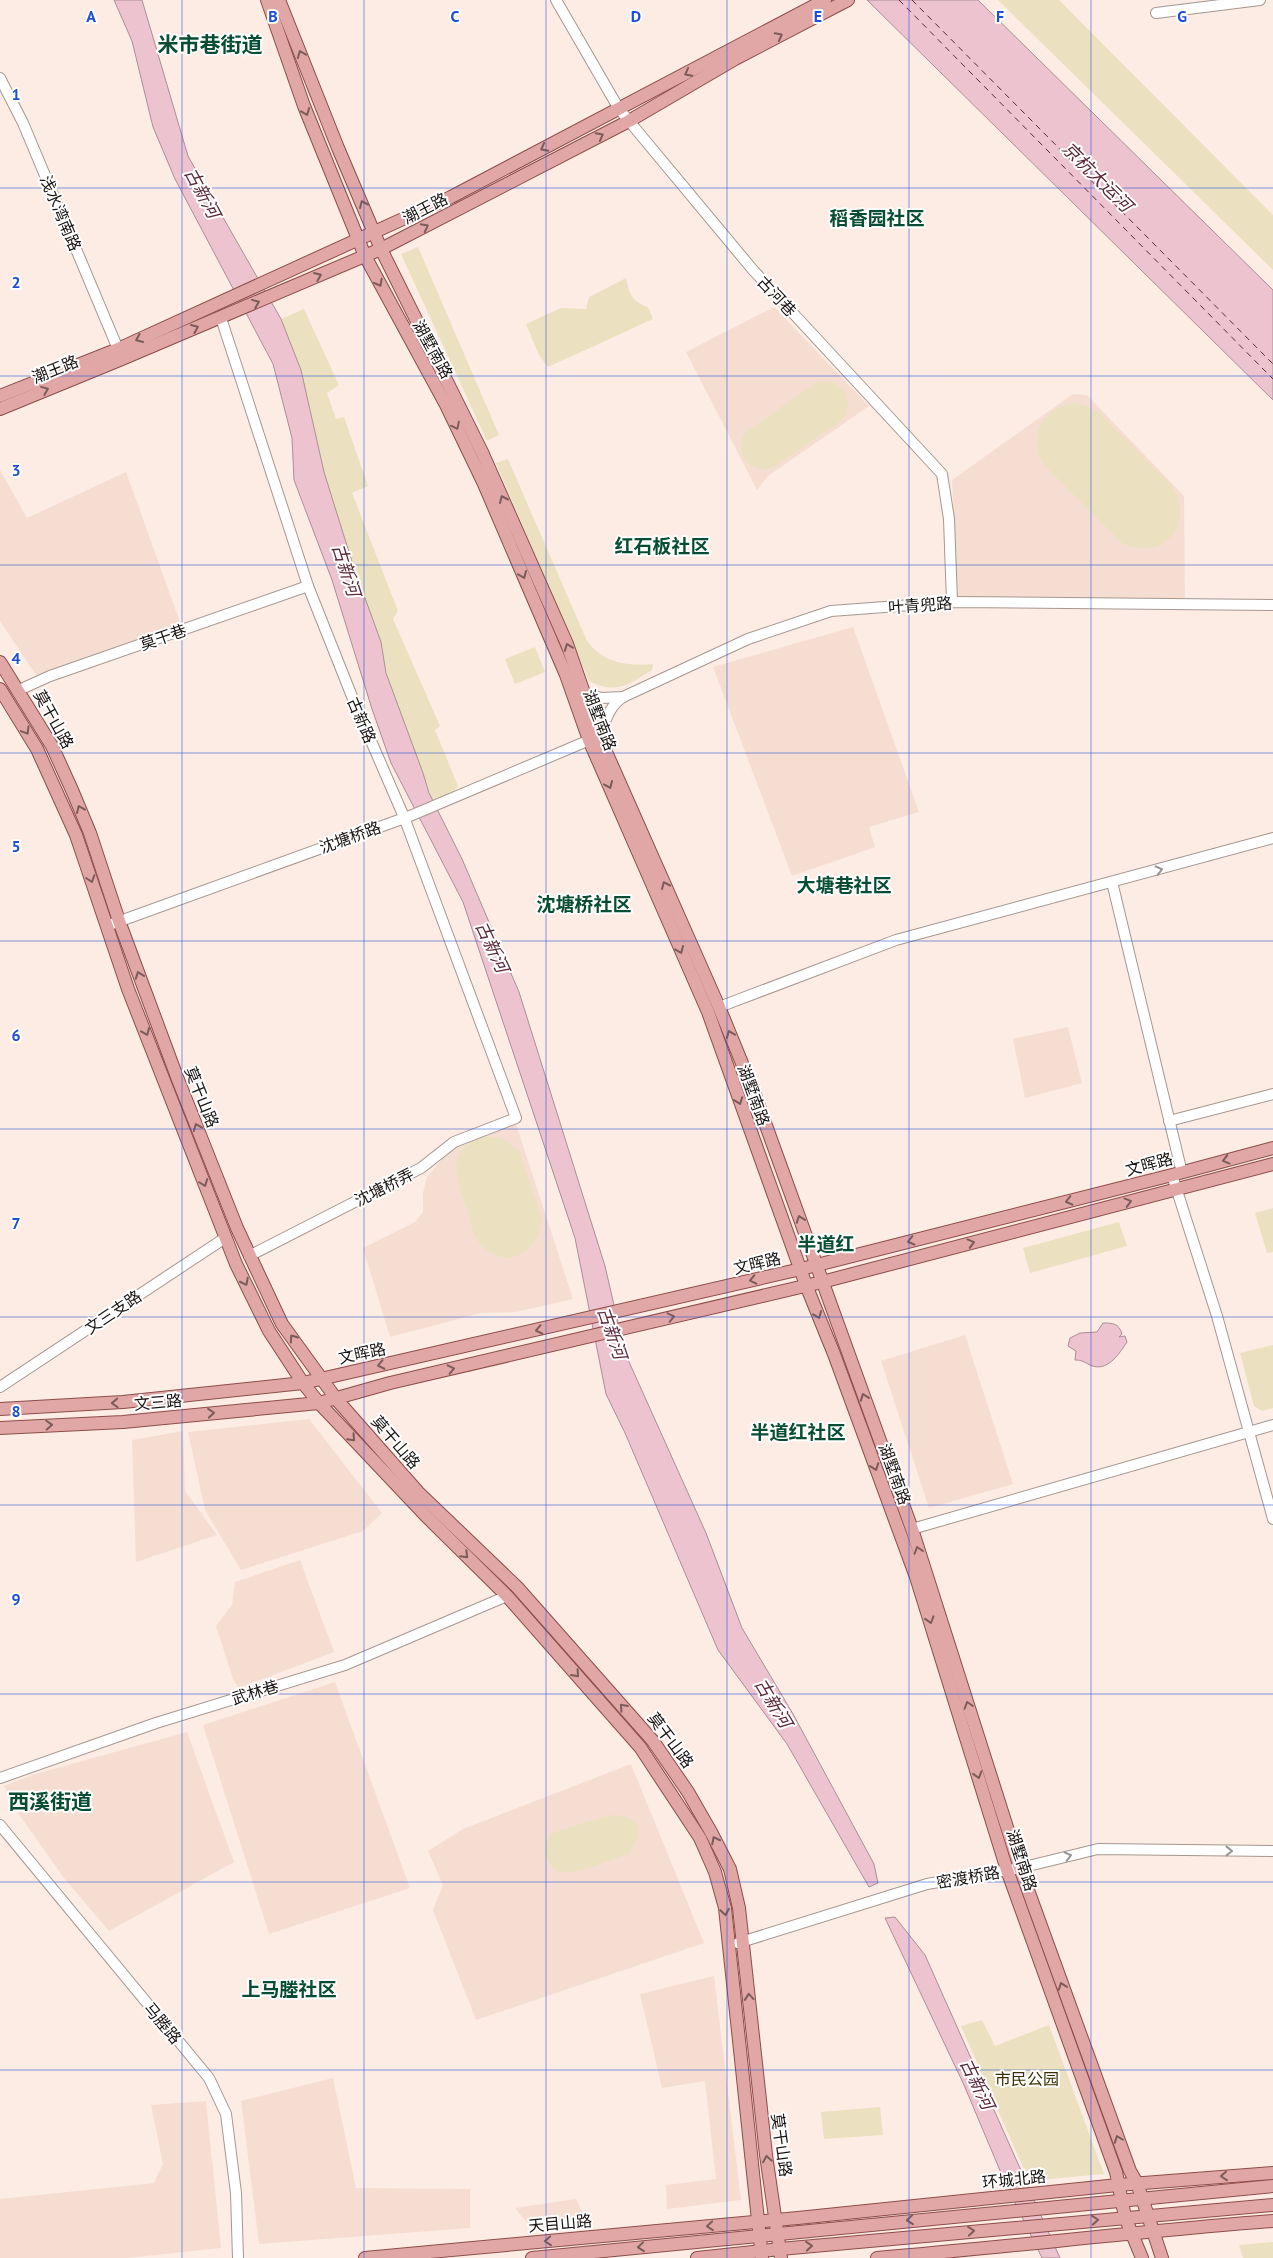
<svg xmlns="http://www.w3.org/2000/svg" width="1273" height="2258" font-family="'PT Sans','Noto Sans SC',sans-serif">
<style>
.built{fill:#f6ddd2}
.green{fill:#ebe1c0}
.water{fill:#ecc3ce;stroke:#ac8e95}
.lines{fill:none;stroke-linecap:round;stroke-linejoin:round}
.ferry{stroke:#5c293a;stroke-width:1;stroke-dasharray:6 5;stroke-linecap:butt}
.minor-casing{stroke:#a6978f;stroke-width:12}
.major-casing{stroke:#8d4d4a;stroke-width:14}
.minor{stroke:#fff;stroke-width:10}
.major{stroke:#e0a7a6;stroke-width:12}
.oneway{stroke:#7c5c5b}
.oneway2{stroke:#979493}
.grid{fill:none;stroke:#1d4ed8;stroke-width:1;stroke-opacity:0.55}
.labels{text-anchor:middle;stroke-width:4;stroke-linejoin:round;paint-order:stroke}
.street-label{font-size:16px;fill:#181210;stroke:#fff}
.park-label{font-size:16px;fill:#3b2f01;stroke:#fff}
.water-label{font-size:18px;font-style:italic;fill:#5c293a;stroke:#fff}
.quarter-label{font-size:19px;font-weight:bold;fill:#064d33;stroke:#fff}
.district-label{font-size:21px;font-weight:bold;fill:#064d33;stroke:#fff}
.grid-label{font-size:16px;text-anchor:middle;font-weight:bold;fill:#1d4ed8;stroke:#fff;stroke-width:4;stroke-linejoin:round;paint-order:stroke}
</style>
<rect width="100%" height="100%" fill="#fdece4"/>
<g class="built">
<polygon points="774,307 869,406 768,476 757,490 686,352"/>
<polygon points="1073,394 1087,395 1184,496 1185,602 957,598 952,480"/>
<polygon points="0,470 27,518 126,472 181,625 36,675 0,621"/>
<polygon points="853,627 919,812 869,827 875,847 792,876 713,667"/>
<polygon points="1068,1027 1082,1083 1025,1098 1013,1039"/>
<polygon points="516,1124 573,1299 516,1312 481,1313 390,1337 363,1248 415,1222 423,1212 423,1193 427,1177 453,1146"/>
<polygon points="965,1335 1013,1484 929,1508 881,1361"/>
<polygon points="309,1419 382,1513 363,1531 241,1570 205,1510 188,1432"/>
<polygon points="183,1431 185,1491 217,1535 136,1562 132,1440"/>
<polygon points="300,1560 334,1652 239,1688 233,1679 216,1626 232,1605 235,1582"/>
<polygon points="335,1682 410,1888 269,1934 203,1725"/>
<polygon points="187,1732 234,1862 109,1931 64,1878 16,1810 4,1786 32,1775"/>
<polygon points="631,1764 704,1943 476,2020 433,1910 443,1885 428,1851 463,1829"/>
<polygon points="714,1976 741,2200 667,2209 666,2185 716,2179 705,2081 662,2088 640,1994"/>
<polygon points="333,2078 356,2188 470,2189 470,2228 259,2244 241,2101"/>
<polygon points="206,2101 221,2248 127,2258 0,2258 0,2199 154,2183 163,2164 151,2105"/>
<polygon points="576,2199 584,2216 528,2224 515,2208"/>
</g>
<g class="green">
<polygon points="998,0 1059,0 1273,215 1273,270"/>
<polygon points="418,247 499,435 487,441 401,254"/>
<path d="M626,278C629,293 632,302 648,307L653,319L548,367L539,355L526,324L561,308L586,309L589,297Z"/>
<polygon points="304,309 339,385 327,393 336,419 344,417 368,486 352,493 398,611 393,619 440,726 435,730 458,786 449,796 433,802 386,673 381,642 353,565 324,472 301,370 281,319"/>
<path d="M823,381L835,383L845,392L849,404L846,415L837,424L772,468C749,474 733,453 745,433L815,383Z"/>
<path d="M1078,403L1098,411L1171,485C1196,522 1165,562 1123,544L1043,464C1026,435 1045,404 1078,403Z"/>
<path d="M508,459L587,641C603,663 627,666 653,664L652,670C628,685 617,695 589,681L496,463Z"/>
<polygon points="535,647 545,672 515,684 505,659"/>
<path d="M483,1136L502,1138L519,1151L542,1217C541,1249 511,1271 484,1248C473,1239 471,1223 467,1210C457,1180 443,1150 483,1136Z"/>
<polygon points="1273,1208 1273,1252 1267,1253 1255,1213"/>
<polygon points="1119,1222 1127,1246 1030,1273 1023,1248"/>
<polygon points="1273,1345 1273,1408 1262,1411 1254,1406 1240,1353"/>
<path d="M611,1815L627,1817L638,1825L639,1836L629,1854C613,1859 576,1875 560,1872C554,1870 549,1864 547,1859C542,1849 546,1842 551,1833Z"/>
<polygon points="982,2020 995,2046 1049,2025 1104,2174 1029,2181 961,2026"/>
<polygon points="880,2107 883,2135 824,2139 821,2112"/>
<polygon points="1273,2242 1273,2258 1243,2258 1239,2245"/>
</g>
<g class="water">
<polygon points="114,0 142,0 188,156 281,319 301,370 324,472 353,565 381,642 386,673 423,773 429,793 462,859 519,992 605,1266 625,1353 706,1533 742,1628 793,1714 874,1864 878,1883 869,1887 787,1744 718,1650 625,1433 606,1394 575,1238 463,902 391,763 372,709 332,580 294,480 292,438 273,364 175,179 153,127 132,41"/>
<polygon points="867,0 978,0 1273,290 1273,400"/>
<path d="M1103,1323C1112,1323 1119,1323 1122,1334L1119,1337L1125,1336L1127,1342C1119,1354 1107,1373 1090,1365C1084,1362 1082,1360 1075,1360L1076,1351L1068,1346L1070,1338L1080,1333L1097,1332Z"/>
<polygon points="895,1917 925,1955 1060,2258 1042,2258 1004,2180 964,2085 885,1918"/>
</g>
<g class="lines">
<g class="ferry">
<polyline points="899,0 1273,379"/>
<polyline points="912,0 1273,364"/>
</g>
<g class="minor-casing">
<g id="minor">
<polyline points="556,0 619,109 753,270 942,474 949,519 952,602"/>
<polyline points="1156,13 1260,0"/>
<polyline points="0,78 23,123 118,349"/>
<polyline points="221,318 308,586 355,704 404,817 516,1118 454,1142 421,1168 249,1256"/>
<polyline points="19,690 50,676 308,586"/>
<polyline points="585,693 601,698 623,697 748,639 831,611 952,602 1273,605"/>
<polyline points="1112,882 1182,1173"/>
<path d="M112,924L410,816L599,736C606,721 609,706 623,697"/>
<polyline points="719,1007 896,940 1273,838"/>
<polyline points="1169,1121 1273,1094"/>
<polyline points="1172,1175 1217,1316 1273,1519"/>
<polyline points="0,1387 225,1238"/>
<polyline points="912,1529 1273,1425"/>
<polyline points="0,1778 156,1723 345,1665 507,1596"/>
<polyline points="0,1825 209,2078 226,2114 236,2193 238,2258"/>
<polyline points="738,1943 927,1884 1020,1868 1098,1849 1273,1851"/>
</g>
</g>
<g class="major-casing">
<g id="major">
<polyline points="267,0 304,106 365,256 446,405 484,484 566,675 589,740 708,1012 806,1285 834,1354 916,1577 1007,1870 1116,2172 1125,2217 1142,2258"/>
<polyline points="279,0 338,148 381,249 482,452 567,644 599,736 719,1007 755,1095 912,1529 1020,1868 1130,2171 1137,2183 1162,2258"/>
<polyline points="0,396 118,349 451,197 825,0"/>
<polyline points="0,409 122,359 381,249 629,121 735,59 848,0"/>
<polyline points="0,662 52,746 72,790 90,833 119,921 177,1077 237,1228 282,1324 337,1400 418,1492 517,1587 653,1741 688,1792 711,1832 730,1869 739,1908 766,2155 781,2258"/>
<polyline points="0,689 37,749 76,835 128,989 236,1264 269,1331 303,1383 319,1403 425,1515 507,1596 640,1747 700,1838 715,1872 725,1908 762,2258"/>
<polyline points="0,1409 123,1402 303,1383 801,1269 1172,1175 1273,1148"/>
<polyline points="0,1428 123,1422 319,1403 390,1383 822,1282 1273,1164"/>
<polyline points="365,2258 798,2218 1118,2185 1273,2173"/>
<polyline points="532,2258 1273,2186"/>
<polyline points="697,2258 780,2249 1273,2205"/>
<path d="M877,2258C1009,2247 1141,2231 1273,2221"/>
</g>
</g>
<use href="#minor" class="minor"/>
<use href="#major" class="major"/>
</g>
<defs><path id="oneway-chevron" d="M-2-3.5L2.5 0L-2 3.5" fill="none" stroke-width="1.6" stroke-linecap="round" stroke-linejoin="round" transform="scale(1.25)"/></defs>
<g class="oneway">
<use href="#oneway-chevron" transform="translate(779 36) rotate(-28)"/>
<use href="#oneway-chevron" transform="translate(301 54) rotate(-112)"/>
<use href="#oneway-chevron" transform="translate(688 73) rotate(152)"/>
<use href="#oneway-chevron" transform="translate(306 112) rotate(68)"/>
<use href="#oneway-chevron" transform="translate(600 136) rotate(-28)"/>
<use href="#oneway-chevron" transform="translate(544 148) rotate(152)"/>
<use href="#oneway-chevron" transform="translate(363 204) rotate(-114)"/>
<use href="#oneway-chevron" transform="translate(425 227) rotate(-27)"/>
<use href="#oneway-chevron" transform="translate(318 276) rotate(-23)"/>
<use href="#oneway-chevron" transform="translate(379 283) rotate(62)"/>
<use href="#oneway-chevron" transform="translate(256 303) rotate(-22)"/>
<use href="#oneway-chevron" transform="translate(195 328) rotate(-23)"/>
<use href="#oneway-chevron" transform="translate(139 339) rotate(156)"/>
<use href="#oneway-chevron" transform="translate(45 390) rotate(-22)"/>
<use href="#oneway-chevron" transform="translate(456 426) rotate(64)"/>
<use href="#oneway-chevron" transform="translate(503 499) rotate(-114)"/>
<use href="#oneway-chevron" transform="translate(523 575) rotate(67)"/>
<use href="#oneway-chevron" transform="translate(568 647) rotate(-111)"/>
<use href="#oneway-chevron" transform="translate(26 731) rotate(59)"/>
<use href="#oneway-chevron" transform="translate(609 785) rotate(67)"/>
<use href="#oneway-chevron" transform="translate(80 809) rotate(-113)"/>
<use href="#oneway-chevron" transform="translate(91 879) rotate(72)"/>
<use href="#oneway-chevron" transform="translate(665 885) rotate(-114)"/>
<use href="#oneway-chevron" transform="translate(680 950) rotate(67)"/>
<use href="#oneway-chevron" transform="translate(139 975) rotate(-110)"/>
<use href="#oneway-chevron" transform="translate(146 1032) rotate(68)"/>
<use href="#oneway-chevron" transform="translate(730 1034) rotate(-112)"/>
<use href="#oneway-chevron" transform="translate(739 1101) rotate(70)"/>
<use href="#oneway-chevron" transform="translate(197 1127) rotate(-112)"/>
<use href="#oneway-chevron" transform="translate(1226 1160) rotate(165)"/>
<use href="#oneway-chevron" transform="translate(204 1183) rotate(69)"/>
<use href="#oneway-chevron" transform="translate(1069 1201) rotate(166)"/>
<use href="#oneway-chevron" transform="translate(1128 1202) rotate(-15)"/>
<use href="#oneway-chevron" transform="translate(800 1219) rotate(-110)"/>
<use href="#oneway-chevron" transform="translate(911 1241) rotate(166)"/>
<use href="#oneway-chevron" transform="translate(971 1243) rotate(-15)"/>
<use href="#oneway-chevron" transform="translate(753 1280) rotate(167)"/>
<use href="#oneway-chevron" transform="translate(245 1282) rotate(63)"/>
<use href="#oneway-chevron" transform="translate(818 1315) rotate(68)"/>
<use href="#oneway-chevron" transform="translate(671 1317) rotate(-13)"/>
<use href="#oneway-chevron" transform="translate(539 1330) rotate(168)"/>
<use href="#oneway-chevron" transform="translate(293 1338) rotate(-125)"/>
<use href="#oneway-chevron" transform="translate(381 1365) rotate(168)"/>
<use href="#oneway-chevron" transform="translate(451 1369) rotate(-13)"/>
<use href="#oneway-chevron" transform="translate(864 1397) rotate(-110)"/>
<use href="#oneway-chevron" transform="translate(115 1403) rotate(178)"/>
<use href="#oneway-chevron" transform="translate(211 1413) rotate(-5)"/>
<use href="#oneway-chevron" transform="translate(49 1425) rotate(-3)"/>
<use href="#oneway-chevron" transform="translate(352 1438) rotate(47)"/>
<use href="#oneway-chevron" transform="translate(875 1467) rotate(70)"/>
<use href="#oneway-chevron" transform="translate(918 1550) rotate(-108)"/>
<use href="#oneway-chevron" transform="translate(465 1555) rotate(45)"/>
<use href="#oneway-chevron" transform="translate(930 1620) rotate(73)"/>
<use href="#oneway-chevron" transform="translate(576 1674) rotate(48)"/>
<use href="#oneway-chevron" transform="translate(968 1705) rotate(-108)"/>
<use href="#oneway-chevron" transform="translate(623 1707) rotate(-132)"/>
<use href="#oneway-chevron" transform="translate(978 1775) rotate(73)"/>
<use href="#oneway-chevron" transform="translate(715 1840) rotate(-117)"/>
<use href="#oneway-chevron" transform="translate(725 1912) rotate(81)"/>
<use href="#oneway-chevron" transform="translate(1062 1986) rotate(-110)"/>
<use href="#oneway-chevron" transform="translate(749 1997) rotate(-95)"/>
<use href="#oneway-chevron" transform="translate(1118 2139) rotate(-111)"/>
<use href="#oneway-chevron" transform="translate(767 2159) rotate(-99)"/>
<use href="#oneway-chevron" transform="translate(1224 2176) rotate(175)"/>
<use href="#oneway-chevron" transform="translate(910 2220) rotate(174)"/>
<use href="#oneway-chevron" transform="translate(1095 2220) rotate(-5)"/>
<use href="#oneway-chevron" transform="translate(710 2226) rotate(175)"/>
<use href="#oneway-chevron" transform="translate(971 2231) rotate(-5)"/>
<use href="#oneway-chevron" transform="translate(548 2241) rotate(175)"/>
<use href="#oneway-chevron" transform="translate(809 2246) rotate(-5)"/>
<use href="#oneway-chevron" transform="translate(641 2247) rotate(174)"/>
</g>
<g class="oneway2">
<use href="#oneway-chevron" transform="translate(1159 870) rotate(-14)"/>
<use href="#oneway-chevron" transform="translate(1229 1851)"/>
<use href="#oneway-chevron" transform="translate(1068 1856) rotate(-14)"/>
</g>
<path class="grid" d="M182,0V2258M364,0V2258M546,0V2258M727,0V2258M909,0V2258M1091,0V2258M0,188H1273M0,376H1273M0,565H1273M0,753H1273M0,941H1273M0,1129H1273M0,1317H1273M0,1505H1273M0,1694H1273M0,1882H1273M0,2070H1273"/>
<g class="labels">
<g class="street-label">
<text transform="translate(425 208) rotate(-27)" y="6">潮王路</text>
<text transform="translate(61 213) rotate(67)" y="6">浅水湾南路</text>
<text transform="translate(777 296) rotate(47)" y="6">古河巷</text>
<text transform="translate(433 349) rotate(61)" y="6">湖墅南路</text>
<text transform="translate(55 369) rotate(-22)" y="6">潮王路</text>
<text transform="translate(920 605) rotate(-4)" y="6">叶青兜路</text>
<text transform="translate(163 637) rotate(-19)" y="6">莫干巷</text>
<text transform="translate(54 719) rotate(61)" y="6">莫干山路</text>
<text transform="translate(362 720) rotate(67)" y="6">古新路</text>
<text transform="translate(600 720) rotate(69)" y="6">湖墅南路</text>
<text transform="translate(350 837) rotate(-20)" y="6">沈塘桥路</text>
<text transform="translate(754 1095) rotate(70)" y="6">湖墅南路</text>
<text transform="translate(202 1097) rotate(68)" y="6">莫干山路</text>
<text transform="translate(1149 1164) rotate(-15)" y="6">文晖路</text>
<text transform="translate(384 1187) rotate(-27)" y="6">沈塘桥弄</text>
<text transform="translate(757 1263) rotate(-13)" y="6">文晖路</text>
<text transform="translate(113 1312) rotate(-34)" y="6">文三支路</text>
<text transform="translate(362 1353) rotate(-12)" y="6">文晖路</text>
<text transform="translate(158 1402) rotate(-5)" y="6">文三路</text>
<text transform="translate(396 1442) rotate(49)" y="6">莫干山路</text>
<text transform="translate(895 1474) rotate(70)" y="6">湖墅南路</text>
<text transform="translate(255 1692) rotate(-17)" y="6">武林巷</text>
<text transform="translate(671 1740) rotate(53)" y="6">莫干山路</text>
<text transform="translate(1022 1860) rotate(72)" y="6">湖墅南路</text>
<text transform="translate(968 1877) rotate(-10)" y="6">密渡桥路</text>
<text transform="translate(163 2023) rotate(50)" y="6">马塍路</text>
<text transform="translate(782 2145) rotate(82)" y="6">莫干山路</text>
<text transform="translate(1014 2179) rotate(-6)" y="6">环城北路</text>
<text transform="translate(560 2223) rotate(-5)" y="6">天目山路</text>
</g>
<g class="park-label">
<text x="1027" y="2085">市民公园</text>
</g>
<g class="water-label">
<text transform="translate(1097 177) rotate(45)" y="6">京杭大运河</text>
<text transform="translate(202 193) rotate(62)" y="6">古新河</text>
<text transform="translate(346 570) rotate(72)" y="6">古新河</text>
<text transform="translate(492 947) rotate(65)" y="6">古新河</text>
<text transform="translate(612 1333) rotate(71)" y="6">古新河</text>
<text transform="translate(773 1703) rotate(59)" y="6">古新河</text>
<text transform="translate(977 2084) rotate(64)" y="6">古新河</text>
</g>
<g class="quarter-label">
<text x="877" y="225">稻香园社区</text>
<text x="662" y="553">红石板社区</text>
<text x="844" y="892">大塘巷社区</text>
<text x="584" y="911">沈塘桥社区</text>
<text x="826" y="1251">半道红</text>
<text x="798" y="1439">半道红社区</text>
<text x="289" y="1996">上马塍社区</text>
</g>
<g class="district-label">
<text x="210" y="52">米市巷街道</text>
<text x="50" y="1809">西溪街道</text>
</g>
</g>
<g class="grid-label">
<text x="91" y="22">A</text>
<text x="273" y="22">B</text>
<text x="455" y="22">C</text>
<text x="636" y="22">D</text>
<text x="818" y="22">E</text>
<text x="1000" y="22">F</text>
<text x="1182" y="22">G</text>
<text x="16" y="100">1</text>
<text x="16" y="288">2</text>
<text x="16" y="476">3</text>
<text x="16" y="664">4</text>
<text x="16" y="852">5</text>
<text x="16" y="1041">6</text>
<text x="16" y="1229">7</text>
<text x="16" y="1417">8</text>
<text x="16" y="1605">9</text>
</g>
</svg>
